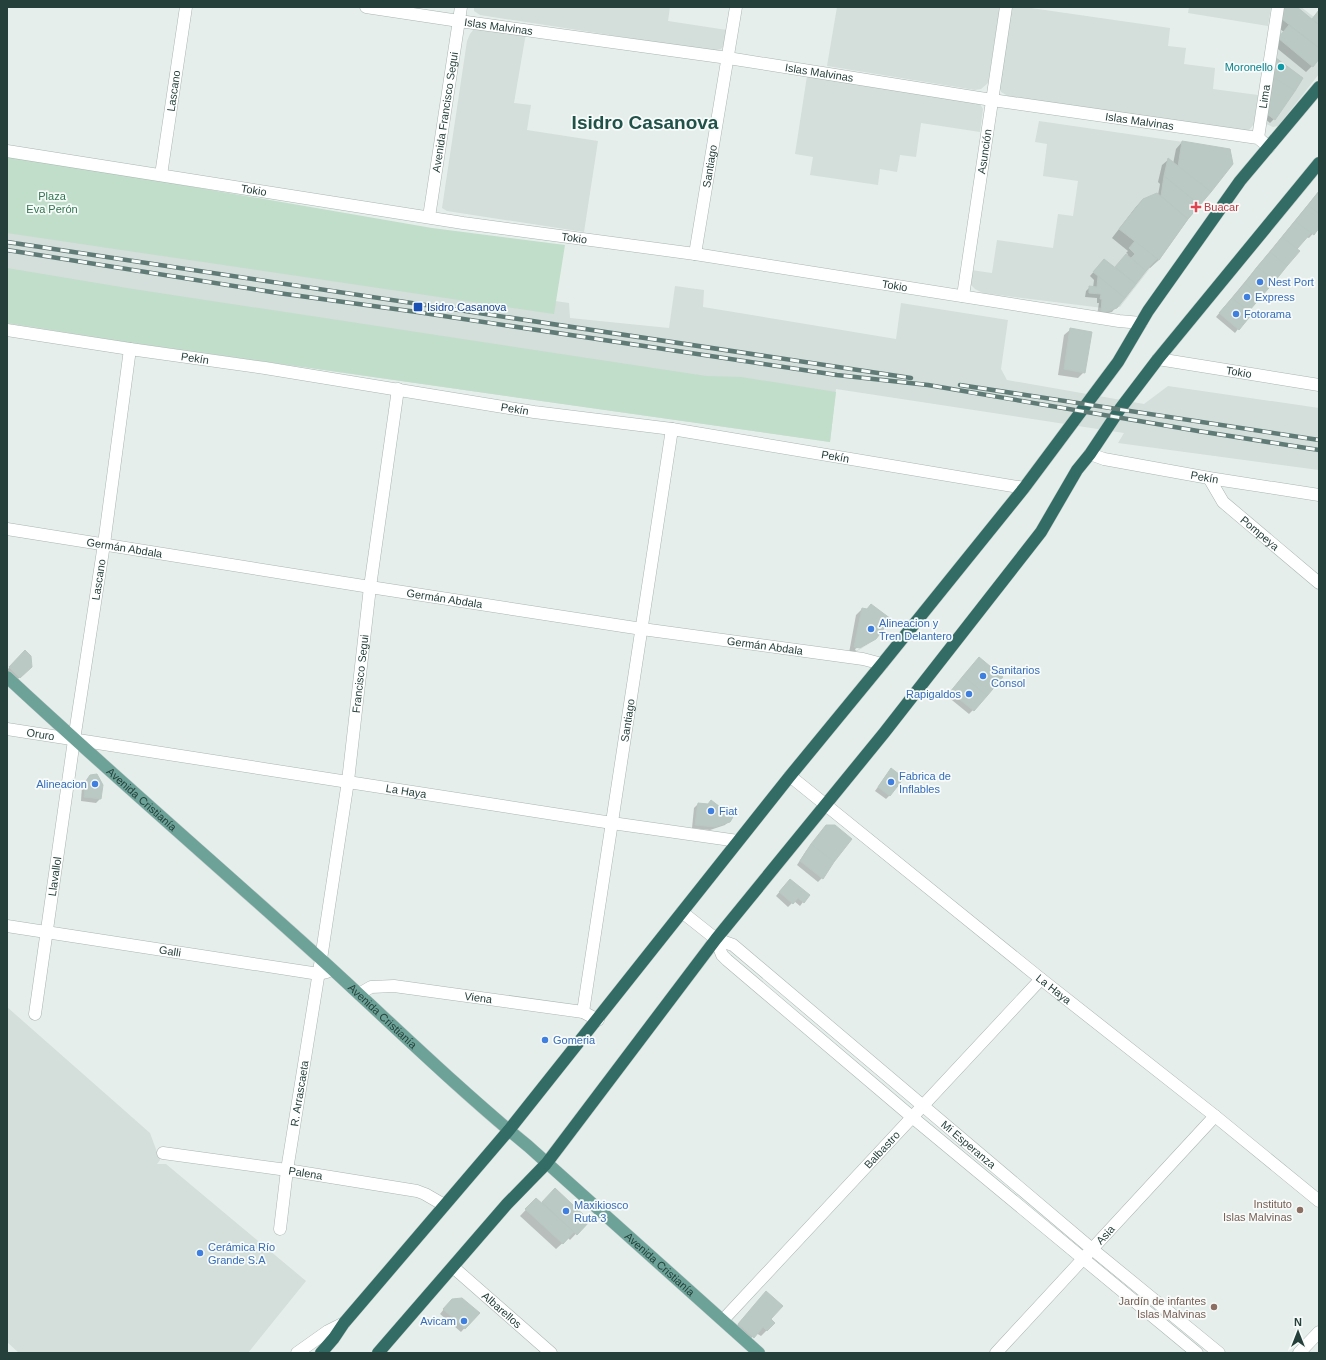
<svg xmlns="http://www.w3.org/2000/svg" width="1326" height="1360" font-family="Helvetica,sans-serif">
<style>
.built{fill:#d4deda}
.green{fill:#c0deca}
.shadow{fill:#0003}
.building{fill:#bbc9c4;stroke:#b9c8c3}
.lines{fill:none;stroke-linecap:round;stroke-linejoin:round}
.minor-casing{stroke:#a8b6b3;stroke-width:13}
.major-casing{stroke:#c2cac8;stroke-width:13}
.highway-casing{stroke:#c2cac8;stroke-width:13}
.minor{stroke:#fff;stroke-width:12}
.major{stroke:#6ca298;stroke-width:12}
.highway{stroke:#326c64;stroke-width:12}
.rail-casing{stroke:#607b76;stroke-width:4.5}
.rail{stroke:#f7fbf9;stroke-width:3;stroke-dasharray:9;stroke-linecap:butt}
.culture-dot{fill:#0f9aa8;stroke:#f7fbf9;stroke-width:1.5}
.health-dot{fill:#e0444e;stroke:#f7fbf9;stroke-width:1.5}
.shop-dot{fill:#3f7fe0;stroke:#f7fbf9;stroke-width:1.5}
.transit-dot{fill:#1a4fb4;stroke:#f7fbf9;stroke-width:1.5}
.education-dot{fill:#8d6e63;stroke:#f7fbf9;stroke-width:1.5}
.labels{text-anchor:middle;stroke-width:3.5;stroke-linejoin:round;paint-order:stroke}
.street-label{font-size:11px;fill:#25403b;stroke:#f7fbf9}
.culture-label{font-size:11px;fill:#0d838f;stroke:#f7fbf9;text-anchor:end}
.park-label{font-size:11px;fill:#307650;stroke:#f7fbf9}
.health-label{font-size:11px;fill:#be3a42;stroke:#f7fbf9;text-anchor:start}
.shop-label{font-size:11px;fill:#366cbe;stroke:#f7fbf9;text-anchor:start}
.transit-label{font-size:11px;fill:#164399;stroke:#f7fbf9;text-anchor:start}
.education-label{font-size:11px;fill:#785e54;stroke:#f7fbf9;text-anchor:end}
.town-label{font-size:19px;font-weight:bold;fill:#215249;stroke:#f7fbf9}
</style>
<rect width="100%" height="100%" fill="#e6eeeb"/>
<g class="built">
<polygon points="474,7 670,7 668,21 727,30 725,44 721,49 713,51 480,15 474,11"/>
<polygon points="837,7 1000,7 988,83 981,89 975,90 827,66"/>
<polygon points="1010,7 1024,7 1170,28 1168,46 1186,48 1184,64 1215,68 1213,89 1258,95 1254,124 1249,130 1241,132 1008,96 1001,92 999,84"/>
<polygon points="1189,7 1271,7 1268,26 1188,13"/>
<polygon points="1282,7 1301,7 1314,17 1319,10 1319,74 1278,126 1273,127 1266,124"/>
<polygon points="480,27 526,33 514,103 531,105 527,130 598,141 584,232 447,211 442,208 467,41 470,34 474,29"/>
<polygon points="807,76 980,104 983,109 980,132 921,123 916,157 900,155 897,172 880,169 878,185 810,175 813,157 795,154"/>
<polygon points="1039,121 1231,149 1231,164 1120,307 1103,308 983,293 975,289 971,285 971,270 992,273 997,240 1053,248 1058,214 1073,216 1078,181 1043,176 1047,144 1035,142"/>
<polygon points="7,231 366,274 569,303 570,318 669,328 675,286 704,290 703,307 896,339 901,303 1008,320 1001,369 1007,380 1144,404 1168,386 1319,408 1319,470 1118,443 1124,433 836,389 830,442 127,342 7,323"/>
<polygon points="7,1007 150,1133 160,1160 157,1164 166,1164 306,1281 248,1353 19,1353 7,1342"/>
</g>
<g class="green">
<polygon points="7,157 159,181 432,228 565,245 554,314 7,233"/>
<polygon points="7,268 133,289 706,376 741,377 836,392 830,442 127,342 7,323"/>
</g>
<g class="shadow">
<polygon points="1279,7 1295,7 1312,20 1319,10 1319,59 1306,72 1273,45 1284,32 1276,26"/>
<polygon points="1272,63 1274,119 1270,123 1264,118"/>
<polygon points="1182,142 1232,164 1188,219 1159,260 1150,268 1149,267 1112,312 1101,315 1097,315 1099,303 1097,303 1097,298 1085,297 1086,291 1090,287 1093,288 1094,280 1090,276 1104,260 1115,269 1128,254 1126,253 1128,251 1112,238 1135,208 1143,199 1158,195 1160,184 1158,182 1162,165 1168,160 1173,164 1176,149"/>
<polygon points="1319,191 1319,227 1309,238 1306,237 1296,250 1298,251 1247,311 1238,329 1235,333 1216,317"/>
<polygon points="1071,329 1084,372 1078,378 1058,375 1064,335"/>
<polygon points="862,609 874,639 855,649 856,651 871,643 853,653 849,653 856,615"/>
<polygon points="25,652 31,666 16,681 7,673 7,670"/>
<polygon points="975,662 973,710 969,714 947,696"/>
<polygon points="887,774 890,795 886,799 875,791"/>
<polygon points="91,776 100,799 96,803 81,801 82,786"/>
<polygon points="698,804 729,821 725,825 710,830 692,828 694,808"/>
<polygon points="826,826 822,878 818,882 797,865 806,851"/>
<polygon points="786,884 803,902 800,906 794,901 788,907 776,896"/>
<polygon points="555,1190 588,1221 570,1240 568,1238 556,1249 520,1216 536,1199 542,1203"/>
<polygon points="760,1299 769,1319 767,1330 761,1336 756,1333 747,1343 732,1331"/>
<polygon points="448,1304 478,1313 461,1332 440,1314"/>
</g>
<g class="building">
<polygon points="1284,7 1297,7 1319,25 1319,48 1282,19"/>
<polygon points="1319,10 1319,25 1312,19"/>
<polygon points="1289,25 1319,48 1319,59 1313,67 1278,38"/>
<polygon points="1276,58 1303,78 1295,91 1273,77"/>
<polygon points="1273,77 1295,91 1275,120 1267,114"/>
<polygon points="1182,141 1230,149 1233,164 1211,192 1178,167"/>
<polygon points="1168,158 1211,192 1200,205 1164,176"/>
<polygon points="1164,176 1200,205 1188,219 1161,196"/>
<polygon points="1319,191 1319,214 1308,205"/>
<polygon points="1157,193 1188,219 1159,260 1119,229 1143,199"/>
<polygon points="1308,205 1319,214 1319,228 1314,235 1295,221"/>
<polygon points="1295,221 1311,233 1297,249 1282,237"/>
<polygon points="1282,237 1300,251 1287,266 1270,252"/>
<polygon points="1135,241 1157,259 1146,271 1131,258 1135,254 1129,248"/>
<polygon points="1270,252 1287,266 1275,281 1257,267"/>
<polygon points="1126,254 1146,271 1136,284 1115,267"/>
<polygon points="1104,259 1136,284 1125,298 1093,272"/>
<polygon points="1257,267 1275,281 1261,297 1245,283"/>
<polygon points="1098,276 1125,298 1117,308 1106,312 1101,311 1102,299 1100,299 1101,294 1089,293 1089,286 1097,287"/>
<polygon points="1245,283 1261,297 1249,311 1232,298"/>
<polygon points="1232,298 1252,314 1239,330 1219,313"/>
<polygon points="1070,328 1092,332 1085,373 1064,369"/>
<polygon points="871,604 891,619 876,639 860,648 854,647 862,608 867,609"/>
<polygon points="25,650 31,656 32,667 20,678 9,667"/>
<polygon points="979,657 1003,677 987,696 963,676"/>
<polygon points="963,676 987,696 974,711 950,692"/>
<polygon points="891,768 904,778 890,796 878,787"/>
<polygon points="97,774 103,785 101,799 84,797 86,781 90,775"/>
<polygon points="711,800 733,817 730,822 715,827 695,825 698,803 708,804"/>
<polygon points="826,825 835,825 852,839 834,862 811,844"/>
<polygon points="811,844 834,862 823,879 800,861"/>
<polygon points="790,879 810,895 804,903 798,898 793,904 779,892"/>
<polygon points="555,1188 590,1221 577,1235 542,1202"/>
<polygon points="536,1198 574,1232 563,1244 525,1209"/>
<polygon points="766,1291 783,1306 771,1319 775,1323 767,1331 763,1327 754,1338 738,1324"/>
<polygon points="462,1298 480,1313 465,1329 443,1309 452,1299"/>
</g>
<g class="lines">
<g class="minor-casing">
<g id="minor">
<path id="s1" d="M366,7L459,21L728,58L992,100L1258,138L1269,147"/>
<path id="s2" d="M1258,138L1278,7"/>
<path id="s3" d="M7,151L463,223L695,254L1119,321L1141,323"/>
<path id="s4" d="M161,175L186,7"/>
<path id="s5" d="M429,217L461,7"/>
<path id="s6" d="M695,254L736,7"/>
<path id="s7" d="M963,296L1006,7"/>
<path id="s8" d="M7,330L130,349L265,368L534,412L672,429L1024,488"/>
<path id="s9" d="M1158,359L1319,385"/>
<path id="s10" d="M1090,454L1104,459L1209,478L1319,495"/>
<path id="s11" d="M1209,478L1223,502L1319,583"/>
<path id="s12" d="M7,529L370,587L642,629L863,659L882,664"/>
<path id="s13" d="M7,729L612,823L738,841"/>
<path id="s14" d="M790,776L1041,979L1215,1116L1319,1201"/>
<path id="s15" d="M682,912L716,939L733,945L1092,1249L1219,1353"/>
<path id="s16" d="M7,926L319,974L327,972"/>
<polyline points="716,939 722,955 727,960 912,1117 1197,1353"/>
<path id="s17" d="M359,994L371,987L394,986L583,1012L598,1020"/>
<path id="s18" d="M583,1012L672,429"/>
<path id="s19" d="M35,1014L74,740L104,544L130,349"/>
<path id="s20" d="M163,1153L287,1170L417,1191L425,1194L444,1205"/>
<path id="s21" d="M280,1229L287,1170L321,959L348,781L370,587L398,389"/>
<path id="s22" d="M453,1267L551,1353"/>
<path id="s23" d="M723,1320L1041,979"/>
<polyline points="297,1353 328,1331 344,1323"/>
<path id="s24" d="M996,1353L1215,1116"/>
<polyline points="1299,1353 1319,1332"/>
</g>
</g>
<g class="major-casing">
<g id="major">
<path id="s25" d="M7,677C110,773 217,865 322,960C390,1022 456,1087 528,1146L759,1353"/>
</g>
</g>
<g class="highway-casing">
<g id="highway">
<polyline points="321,1353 334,1338 344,1323 509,1130 790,776 882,664 1024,488 1118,362 1148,311 1240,181 1319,87"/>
<polyline points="378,1353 507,1204 546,1164 716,939 884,733 1041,532 1077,470 1090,454 1120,409 1158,359 1319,163"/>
</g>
</g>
<use href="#minor" class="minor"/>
<use href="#major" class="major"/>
<use href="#highway" class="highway"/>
<g class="rail-casing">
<g id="rail">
<polyline points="7,242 911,378"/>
<polyline points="7,250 278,293 417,312 837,375 928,385 1198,431 1319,450"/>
<polyline points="960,385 1319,440"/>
</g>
</g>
<use href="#rail" class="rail"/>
</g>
<circle class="culture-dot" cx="1281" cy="67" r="4"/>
<path class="health-dot" d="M1194 201h4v4h4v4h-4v4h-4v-4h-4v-4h4z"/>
<g class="shop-dot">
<circle cx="1260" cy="282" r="4"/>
<circle cx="1247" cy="297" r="4"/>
<circle cx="1236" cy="314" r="4"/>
<circle cx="871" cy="629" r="4"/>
<circle cx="983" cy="676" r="4"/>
<circle cx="969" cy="694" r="4"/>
<circle cx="891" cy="782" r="4"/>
<circle cx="95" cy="784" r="4"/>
<circle cx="711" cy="811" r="4"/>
<circle cx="545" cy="1040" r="4"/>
<circle cx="566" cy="1211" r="4"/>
<circle cx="200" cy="1253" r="4"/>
<circle cx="464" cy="1321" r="4"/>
</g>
<rect class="transit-dot" x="413" y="302" width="10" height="10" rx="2"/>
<g class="education-dot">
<circle cx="1300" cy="1210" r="4"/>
<circle cx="1214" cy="1307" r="4"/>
</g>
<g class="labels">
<g class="street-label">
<text dy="4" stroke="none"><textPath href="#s1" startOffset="134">Islas Malvinas</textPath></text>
<text dy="4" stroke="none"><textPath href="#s1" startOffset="458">Islas Malvinas</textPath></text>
<text dy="4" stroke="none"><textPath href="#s4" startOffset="85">Lascano</textPath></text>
<text dy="4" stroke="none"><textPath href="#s2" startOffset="42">Lima</textPath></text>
<text dy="4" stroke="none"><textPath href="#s5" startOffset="106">Avenida Francisco Segui</textPath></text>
<text dy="4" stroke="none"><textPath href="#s1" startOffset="782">Islas Malvinas</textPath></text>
<text dy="4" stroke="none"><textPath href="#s7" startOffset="146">Asunción</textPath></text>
<text dy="4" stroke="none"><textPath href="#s6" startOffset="89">Santiago</textPath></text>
<text dy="4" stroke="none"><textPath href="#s3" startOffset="250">Tokio</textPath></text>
<text dy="4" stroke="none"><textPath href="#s3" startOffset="574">Tokio</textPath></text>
<text dy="4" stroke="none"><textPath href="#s3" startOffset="898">Tokio</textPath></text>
<text dy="4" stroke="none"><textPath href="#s8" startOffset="190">Pekín</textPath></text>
<text dy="4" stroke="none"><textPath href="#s9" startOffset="82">Tokio</textPath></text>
<text dy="4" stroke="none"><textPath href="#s8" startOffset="514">Pekín</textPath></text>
<text dy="4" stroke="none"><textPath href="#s8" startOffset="838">Pekín</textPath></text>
<text dy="4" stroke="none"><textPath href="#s10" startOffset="117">Pekín</textPath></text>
<text dy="4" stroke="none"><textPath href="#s11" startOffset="76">Pompeya</textPath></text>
<text dy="4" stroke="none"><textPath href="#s12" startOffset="119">Germán Abdala</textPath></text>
<text dy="4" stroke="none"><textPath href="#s19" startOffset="439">Lascano</textPath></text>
<text dy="4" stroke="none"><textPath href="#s12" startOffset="443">Germán Abdala</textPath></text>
<text dy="4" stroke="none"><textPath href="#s12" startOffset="767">Germán Abdala</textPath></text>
<text dy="4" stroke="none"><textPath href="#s21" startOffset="561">Francisco Segui</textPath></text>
<text dy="4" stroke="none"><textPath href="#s18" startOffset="295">Santiago</textPath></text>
<text dy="4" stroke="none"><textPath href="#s13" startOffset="34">Oruro</textPath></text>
<text dy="4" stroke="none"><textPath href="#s13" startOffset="404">La Haya</textPath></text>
<text dy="4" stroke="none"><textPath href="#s25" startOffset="182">Avenida Cristianía</textPath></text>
<text dy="4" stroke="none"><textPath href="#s19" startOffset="139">Llavallol</textPath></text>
<text dy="4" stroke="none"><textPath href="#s16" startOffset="165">Galli</textPath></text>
<text dy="4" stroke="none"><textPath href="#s14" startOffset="339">La Haya</textPath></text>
<text dy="4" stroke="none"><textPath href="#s17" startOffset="122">Viena</textPath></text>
<text dy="4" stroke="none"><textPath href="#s25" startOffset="506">Avenida Cristianía</textPath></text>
<text dy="4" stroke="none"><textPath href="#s21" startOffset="137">R. Arrascaeta</textPath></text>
<text dy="4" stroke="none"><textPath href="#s15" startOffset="370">Mi Esperanza</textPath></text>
<text dy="4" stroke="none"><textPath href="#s23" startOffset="233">Balbastro</textPath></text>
<text dy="4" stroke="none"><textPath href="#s20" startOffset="144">Palena</textPath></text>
<text dy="4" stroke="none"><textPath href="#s24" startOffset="161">Asia</textPath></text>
<text dy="4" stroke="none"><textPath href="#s25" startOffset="878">Avenida Cristianía</textPath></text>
<text dy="4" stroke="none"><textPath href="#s22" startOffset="65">Albarellos</textPath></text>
</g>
<g class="culture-label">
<text x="1273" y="71">Moronello</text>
</g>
<g class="park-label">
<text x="52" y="200">Plaza<tspan x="52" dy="13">Eva Perón</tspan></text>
</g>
<g class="health-label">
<text x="1204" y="211">Buacar</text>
</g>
<g class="shop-label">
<text x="1268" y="286">Nest Port</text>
<text x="1255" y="301">Express</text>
<text x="1244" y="318">Fotorama</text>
<text x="879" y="627">Alineacion y<tspan x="879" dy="13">Tren Delantero</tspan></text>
<text x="991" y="674">Sanitarios<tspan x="991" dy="13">Consol</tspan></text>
<text x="961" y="698" text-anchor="end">Rapigaldos</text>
<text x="899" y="780">Fabrica de<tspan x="899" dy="13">Inflables</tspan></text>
<text x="87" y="788" text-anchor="end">Alineacion</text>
<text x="719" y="815">Fiat</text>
<text x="553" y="1044">Gomeria</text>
<text x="574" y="1209">Maxikiosco<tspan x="574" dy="13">Ruta 3</tspan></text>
<text x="208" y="1251">Cerámica Río<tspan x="208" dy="13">Grande S.A</tspan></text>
<text x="456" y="1325" text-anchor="end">Avicam</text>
</g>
<g class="transit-label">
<text x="427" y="311">Isidro Casanova</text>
</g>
<g class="education-label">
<text x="1292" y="1208">Instituto<tspan x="1292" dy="13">Islas Malvinas</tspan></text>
<text x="1206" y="1305">Jardín de infantes<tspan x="1206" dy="13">Islas Malvinas</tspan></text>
</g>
<g class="town-label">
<text x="645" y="129">Isidro Casanova</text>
</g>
</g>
<rect width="1326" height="1360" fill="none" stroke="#25403b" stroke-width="16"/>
<g transform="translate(1298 1332)" stroke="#f7fbf9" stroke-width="3" paint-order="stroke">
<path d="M0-3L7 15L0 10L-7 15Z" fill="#25403b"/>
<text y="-6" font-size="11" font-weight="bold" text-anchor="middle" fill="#25403b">N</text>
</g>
</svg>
